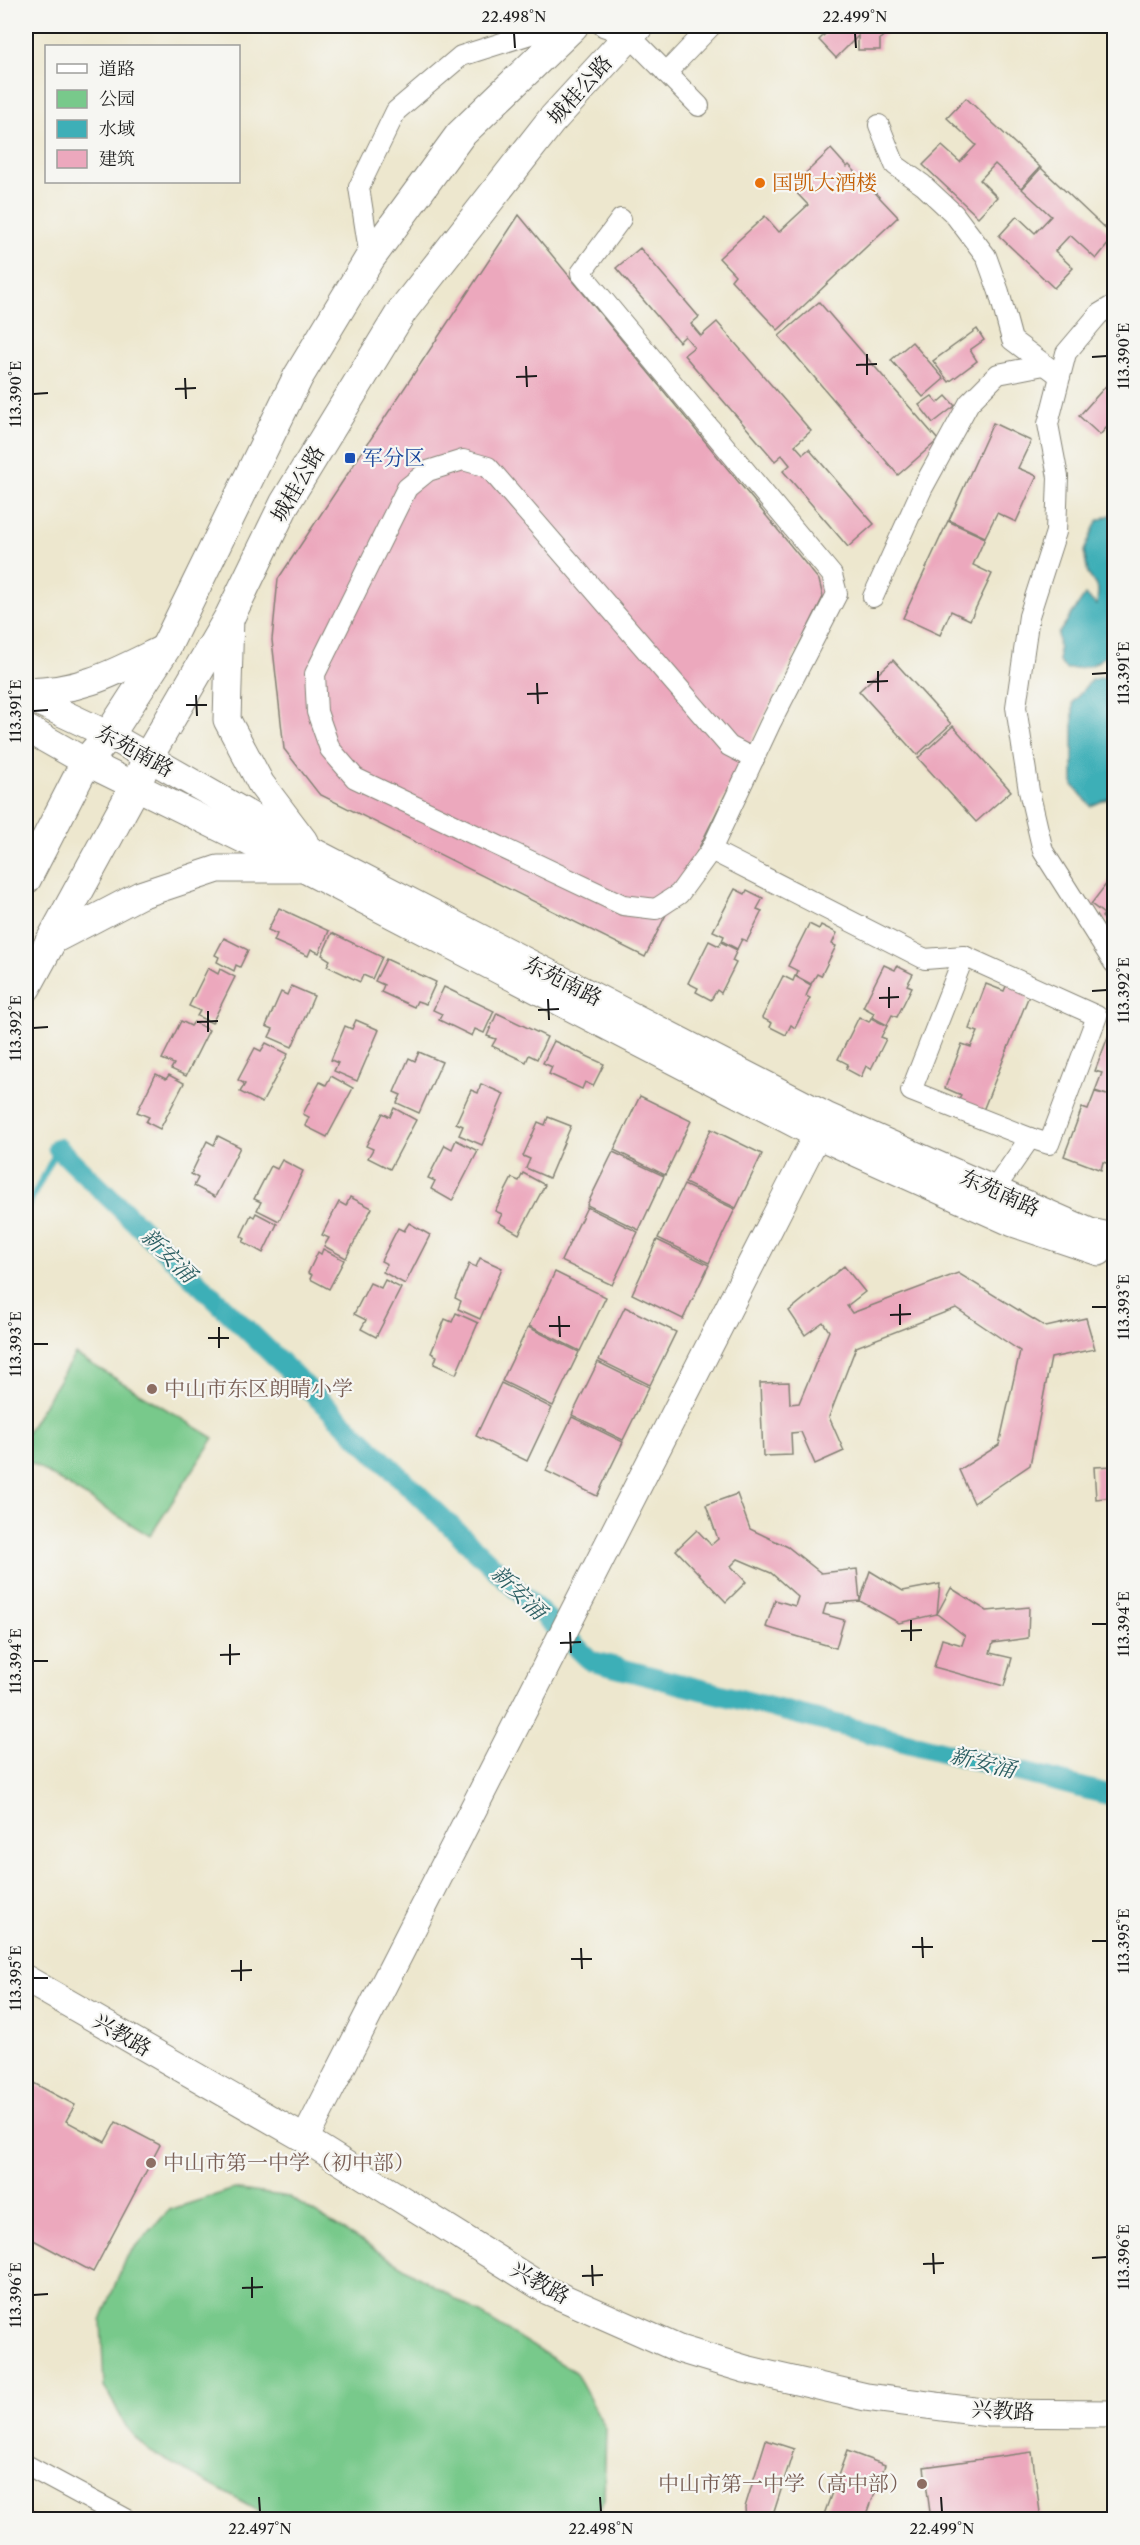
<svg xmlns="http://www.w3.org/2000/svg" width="1140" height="2545" font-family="'Libre Caslon Text','Noto Serif SC',serif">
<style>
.green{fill:#78c98b;stroke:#4a7254;stroke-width:1.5}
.water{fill:#3eafb7;stroke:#2d666a;stroke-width:1.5}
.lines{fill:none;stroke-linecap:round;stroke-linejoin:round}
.stream{stroke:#3eafb7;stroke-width:6}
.canal{stroke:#3eafb7;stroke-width:21}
.building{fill:#eca8bd}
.street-casing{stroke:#848275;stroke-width:22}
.secondary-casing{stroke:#848275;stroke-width:29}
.primary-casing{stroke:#848275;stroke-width:32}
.street{stroke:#fff;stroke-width:20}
.secondary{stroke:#fff;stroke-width:27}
.primary{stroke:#fff;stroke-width:30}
.ticks{fill:none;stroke:#1c1c1c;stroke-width:2}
.food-dot{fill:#e8710a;stroke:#f6f6f2;stroke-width:2}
.transit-dot{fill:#1a4fb4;stroke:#f6f6f2;stroke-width:2}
.education-dot{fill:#8d6e63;stroke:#f6f6f2;stroke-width:2}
.labels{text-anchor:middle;stroke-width:4.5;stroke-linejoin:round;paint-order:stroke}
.street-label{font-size:21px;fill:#1c1c1c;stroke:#f6f6f2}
.food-label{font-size:21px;fill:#c56008;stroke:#f6f6f2;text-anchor:start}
.transit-label{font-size:21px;fill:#164399;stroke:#f6f6f2;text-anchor:start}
.education-label{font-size:21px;fill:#785e54;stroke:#f6f6f2;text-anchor:start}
.water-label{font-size:22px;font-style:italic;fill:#2b5e62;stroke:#f6f6f2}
.neatline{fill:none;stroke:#1c1c1c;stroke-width:2}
.ticks-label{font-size:15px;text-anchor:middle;fill:#1c1c1c}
</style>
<rect width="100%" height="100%" fill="#f6f6f2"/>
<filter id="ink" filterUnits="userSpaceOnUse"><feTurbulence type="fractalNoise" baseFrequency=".0167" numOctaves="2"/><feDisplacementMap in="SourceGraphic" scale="12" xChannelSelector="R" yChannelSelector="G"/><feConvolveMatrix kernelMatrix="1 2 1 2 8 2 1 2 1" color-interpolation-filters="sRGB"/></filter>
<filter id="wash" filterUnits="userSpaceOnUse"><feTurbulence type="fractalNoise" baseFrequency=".008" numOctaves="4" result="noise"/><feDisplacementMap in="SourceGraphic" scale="24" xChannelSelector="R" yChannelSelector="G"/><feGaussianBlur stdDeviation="1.35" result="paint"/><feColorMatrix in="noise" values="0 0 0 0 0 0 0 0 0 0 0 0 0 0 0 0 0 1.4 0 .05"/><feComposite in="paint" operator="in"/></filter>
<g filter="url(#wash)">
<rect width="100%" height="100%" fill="#ede7ce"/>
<g class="green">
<polygon points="75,1354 214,1438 150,1536 26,1460 26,1434"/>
<polygon points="234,2189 289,2197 575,2372 606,2429 604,2499 596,2519 273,2519 149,2451 127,2428 104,2386 101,2321 125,2259 169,2210"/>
</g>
<g class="water">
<path d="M1114,513V648C1095,665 1093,668 1066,669L1059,662L1058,634L1085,595L1097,605L1098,589L1088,574L1084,551L1097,521Z"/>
<polygon points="1114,675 1114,796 1091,806 1073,785 1073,702 1091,680"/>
</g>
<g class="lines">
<polyline class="stream" points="26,1210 58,1148"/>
<polyline class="canal" points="58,1148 591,1661 1114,1796"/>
</g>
<g id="blocks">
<g class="building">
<polygon points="833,26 894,26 880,39 880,50 858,50 858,36 836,58 819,40"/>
<polygon points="966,98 1040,167 1021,188 995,164 980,180 997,197 978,217 923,165 942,146 960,162 976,145 947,118"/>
<polygon points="831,149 847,167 849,165 898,217 778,330 731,280 735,275 719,258 765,216 779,232 808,205 791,187"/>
<polygon points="1041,168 1114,237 1096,259 1070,235 1055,251 1073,268 1054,288 999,236 1017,216 1035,233 1051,216 1022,189"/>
<polygon points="519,215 819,580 823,597 645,957 319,794 284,749 272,640 278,579"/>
<polygon points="640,248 699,317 691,324 701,336 717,322 811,431 795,445 803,454 809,449 874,524 848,547 783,471 790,465 782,455 775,461 684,355 694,347 685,336 679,342 616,268"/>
<polygon points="819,302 938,440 898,475 779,336"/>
<polygon points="977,329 984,340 970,350 977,361 949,382 933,361"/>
<polygon points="912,342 944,379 923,397 891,360"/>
<polygon points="1114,377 1114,419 1100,435 1079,416"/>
<polygon points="932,396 938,403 946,396 955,406 933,423 919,405"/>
<polygon points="993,423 1031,441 1018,468 1037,476 1016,522 997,513 985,537 949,520"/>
<polygon points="948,521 985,538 973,565 992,574 970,620 951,611 940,635 903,618"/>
<polygon points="893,660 951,724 917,755 859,691"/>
<polygon points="953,726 1011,791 976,822 918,758"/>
<polygon points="1114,874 1114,928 1102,917 1104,914 1091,904"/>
<polygon points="735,889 745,894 747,890 763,898 757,909 762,911 747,941 742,939 737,949 722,941 724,936 713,931"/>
<polygon points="279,908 329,931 319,953 311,949 308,956 274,941 277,934 268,930"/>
<polygon points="809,924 819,929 821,925 837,933 832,944 836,946 821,976 817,974 811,984 796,976 798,971 788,966"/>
<polygon points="332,933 382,957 372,979 363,975 360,982 327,966 330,960 322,955"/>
<polygon points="224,938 248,950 240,967 236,965 234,971 217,962 219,957 215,955"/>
<polygon points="709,941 719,946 721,942 737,950 732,961 736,963 721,993 717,990 711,1000 696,992 698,988 688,983"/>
<polygon points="386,959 436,982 426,1004 417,1001 414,1007 381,992 384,985 375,981"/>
<polygon points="884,965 895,970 897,966 913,974 907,985 912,987 897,1017 892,1015 887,1025 872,1017 874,1013 863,1007"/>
<polygon points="208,968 218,974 220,969 235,977 212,1023 197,1016 200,1011 189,1006"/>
<polygon points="783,976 793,981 795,976 811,985 806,996 810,998 795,1028 791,1025 786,1035 770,1027 772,1023 762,1018"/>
<polygon points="986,984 1004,991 1007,984 1030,993 982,1113 958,1103 961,1095 945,1088 962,1044 971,1047 978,1032 969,1029"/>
<polygon points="291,986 314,996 292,1047 269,1037 273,1029 266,1026 281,992 287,995"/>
<polygon points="444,987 494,1011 484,1033 475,1029 472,1036 439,1020 442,1014 433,1010"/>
<polygon points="497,1013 547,1037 537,1059 529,1055 526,1062 492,1046 496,1039 487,1036"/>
<polygon points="859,1017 869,1022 871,1018 887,1026 881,1037 886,1039 871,1069 866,1066 861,1077 846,1069 848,1064 838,1059"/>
<polygon points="356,1020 379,1030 357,1081 334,1071 338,1063 331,1060 345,1026 352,1029"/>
<polygon points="181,1021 191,1026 194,1022 209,1030 186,1076 171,1069 174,1064 162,1059"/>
<polygon points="1114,1021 1114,1107 1113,1113 1114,1113 1114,1161 1113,1165 1103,1162 1101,1170 1064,1156 1082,1108 1088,1110 1095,1092 1107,1095 1095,1091 1102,1073 1095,1071"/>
<polygon points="554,1041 604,1064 593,1086 585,1082 582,1089 549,1074 552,1067 543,1063"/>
<polygon points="266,1043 288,1054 262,1103 240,1092 245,1084 238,1080 255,1048 261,1051"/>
<polygon points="419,1052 442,1062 419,1113 397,1103 401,1095 394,1092 409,1058 415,1061"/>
<polygon points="156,1074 166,1079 169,1075 184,1083 160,1129 146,1122 149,1117 137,1112"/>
<polygon points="331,1076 353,1088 327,1137 305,1126 309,1117 303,1114 320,1082 326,1085"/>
<polygon points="481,1084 504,1094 482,1145 459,1135 463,1126 456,1123 471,1090 478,1093"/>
<polygon points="640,1096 691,1121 665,1175 614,1150"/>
<polygon points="394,1108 416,1120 390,1169 368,1158 373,1149 366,1146 383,1113 390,1117"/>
<polygon points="548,1117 571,1126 549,1178 526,1168 530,1159 523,1156 538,1122 545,1125"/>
<polygon points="711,1129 762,1154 736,1208 685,1183"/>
<polygon points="218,1136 240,1147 215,1197 194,1186 198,1178 191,1174 207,1141 214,1145"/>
<polygon points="456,1140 478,1151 452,1201 431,1189 435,1181 428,1178 445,1145 452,1149"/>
<polygon points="613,1152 664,1176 639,1230 587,1205"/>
<polygon points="282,1160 303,1171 279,1221 257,1210 261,1202 254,1199 271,1166 277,1169"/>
<polygon points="523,1173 545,1185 519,1234 498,1222 502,1214 495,1211 512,1178 519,1181"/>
<polygon points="684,1185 735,1209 709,1263 658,1238"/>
<polygon points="350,1197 372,1208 346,1258 324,1246 329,1238 322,1235 339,1202 346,1206"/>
<polygon points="587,1207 638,1232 612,1285 561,1261"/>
<polygon points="256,1213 277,1224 263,1253 243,1242 245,1239 241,1236 251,1215 254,1217"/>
<polygon points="409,1223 430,1235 405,1284 383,1272 387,1264 381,1261 398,1228 404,1231"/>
<polygon points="657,1240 709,1265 683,1319 632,1294"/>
<polygon points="323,1249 344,1260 329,1289 310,1279 312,1275 308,1273 318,1252 321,1254"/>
<polygon points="480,1258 502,1268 480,1319 458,1309 461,1301 455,1298 469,1264 476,1267"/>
<polygon points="844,1266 865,1292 847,1306 852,1313 958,1273 1046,1327 1086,1318 1095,1349 1051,1358 1030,1465 974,1503 959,1470 999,1445 1020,1351 956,1308 856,1347 829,1417 844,1451 815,1464 801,1432 791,1433 792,1455 763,1456 760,1383 789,1382 790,1404 799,1403 829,1331 823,1322 805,1335 789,1311"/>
<polygon points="555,1272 606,1297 580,1351 529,1326"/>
<polygon points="385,1280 401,1288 376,1337 361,1329 366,1320 354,1314 370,1283 381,1288"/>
<polygon points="625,1307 676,1332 650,1385 599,1360"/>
<polygon points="456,1313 478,1323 456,1374 434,1364 437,1356 431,1353 445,1319 452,1322"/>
<polygon points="528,1327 579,1352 553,1406 502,1381"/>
<polygon points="598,1362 649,1387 623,1440 572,1415"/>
<polygon points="501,1383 552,1408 527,1461 476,1436"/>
<polygon points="572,1417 623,1442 597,1496 546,1471"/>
<polygon points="1114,1466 1114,1497 1096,1499 1094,1467"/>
<polygon points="737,1494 750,1529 788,1547 821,1573 857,1569 860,1601 870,1571 903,1591 940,1584 937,1614 899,1623 860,1601 826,1604 823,1614 844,1620 836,1648 766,1627 775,1600 795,1606 798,1597 771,1573 738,1559 731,1566 746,1582 726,1602 676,1550 697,1530 711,1545 718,1539 706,1505"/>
<polygon points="951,1588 987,1611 1029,1607 1028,1638 993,1643 990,1653 1012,1658 1004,1686 934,1667 942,1639 962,1645 965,1636 937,1614"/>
<polygon points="26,2079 75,2105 66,2121 105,2142 116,2122 160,2145 93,2272 26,2236"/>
<polygon points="766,2440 794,2449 774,2512 776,2520 746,2520 745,2507"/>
<polygon points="847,2451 885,2465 865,2520 822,2520"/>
<polygon points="1032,2452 1041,2520 931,2520 924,2467"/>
<polygon points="26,2512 40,2520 26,2520"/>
</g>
</g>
</g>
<g filter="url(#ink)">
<use href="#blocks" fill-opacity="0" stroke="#848275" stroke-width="1.5"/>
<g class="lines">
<g class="street-casing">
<g id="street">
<polyline points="603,26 629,35 699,106"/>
<polyline points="666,73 711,26"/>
<polyline points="879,125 895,165 923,185 954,214 986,256 999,292 1012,340 1060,376"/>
<polyline points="621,219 581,273 832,575 837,594 770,724 711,850"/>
<polyline points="370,258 359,187 396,111 461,56 556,26"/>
<polyline points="1114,305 1099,314 1066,353 1048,424 1058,477 1056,532 1029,616 1016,707 1029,791 1043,851 1114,963"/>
<polyline points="873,597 922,489 969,403 998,374 1044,365"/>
<polyline points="754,759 729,746 488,467 463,460 428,471 407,488 315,674 317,712 330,749 355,778 623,905 656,909 679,894 711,850 925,959 964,956 1097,1016 1049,1144 1030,1138 994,1190"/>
<polyline points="964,956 911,1091 1030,1138"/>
<polyline points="26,2465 128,2520"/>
</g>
</g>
<g class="secondary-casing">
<g id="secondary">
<polyline points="230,616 227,720 261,784 304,841"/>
<path d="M26,692C84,691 115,672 166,647"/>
<polyline points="26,696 109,735 312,851 826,1116 1090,1232 1114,1237"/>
<polyline points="26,728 86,762 304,869 817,1135 1013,1223 1099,1252"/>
<polyline points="48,943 140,895 218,869 298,869"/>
<polyline points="26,1979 305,2139 548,2291 679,2349 745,2369 866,2397 989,2413 1114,2414"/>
<polyline points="305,2139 825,1119"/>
</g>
</g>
<g class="primary-casing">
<g id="primary">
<polyline points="26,879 86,762 109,735 166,647 298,377 370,258 460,135 573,26"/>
<polyline points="26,987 135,787 148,757 230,616 285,503 402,311 551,121 638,26"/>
</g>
</g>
<use href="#street" class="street"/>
<use href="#secondary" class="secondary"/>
<use href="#primary" class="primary"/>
</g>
</g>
<path class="ticks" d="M514,33L515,48M855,33L856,48M867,354V375M1092,357L1107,356M856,365L877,364M526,366L527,387M516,377L537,376M185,378L186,399M175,389L196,388M33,394L48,393M878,671V692M1092,674L1107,673M867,682L888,681M537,683L538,704M527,694L548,693M196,695L197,716M186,705H207M33,711L48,710M889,987V1008M1092,991L1107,990M879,998L899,997M548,999L549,1020M538,1010L559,1009M208,1011V1032M197,1022L218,1021M33,1028L48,1027M900,1304V1325M1092,1307H1107M890,1315L911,1314M559,1316L560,1337M549,1326H570M219,1327V1348M208,1338H229M33,1344H48M911,1620V1641M1092,1624H1107M901,1631L922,1630M570,1632L571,1653M560,1643L581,1642M230,1644V1665M220,1655L240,1654M33,1661H48M922,1937L923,1958M1092,1941H1107M912,1947H933M581,1948L582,1969M571,1959H592M241,1960V1981M231,1971L252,1970M33,1978H48M933,2253L934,2274M1092,2258L1107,2257M923,2264L944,2263M592,2265L593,2286M582,2276L603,2275M252,2277V2298M242,2288L263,2287M33,2295L48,2294M259,2497L260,2512M600,2497L601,2512M941,2497L942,2512"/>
<circle class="food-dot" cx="760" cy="183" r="6"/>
<rect class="transit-dot" x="344" y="452" width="12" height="12" rx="3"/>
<g class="education-dot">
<circle cx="152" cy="1389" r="6"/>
<circle cx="151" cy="2163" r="6"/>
<circle cx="922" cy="2484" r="6"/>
</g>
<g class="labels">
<g class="street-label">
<text transform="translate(580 90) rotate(-48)" y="7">城桂公路</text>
<text transform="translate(298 484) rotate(-60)" y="7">城桂公路</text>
<text transform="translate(135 751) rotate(29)" y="7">东苑南路</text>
<text transform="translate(563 981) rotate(27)" y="7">东苑南路</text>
<text transform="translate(1000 1193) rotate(24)" y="7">东苑南路</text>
<text transform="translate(122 2035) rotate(30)" y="7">兴教路</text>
<text transform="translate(540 2283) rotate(29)" y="7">兴教路</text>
<text transform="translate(1003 2411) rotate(3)" y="7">兴教路</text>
</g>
<g class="food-label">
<text x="772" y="190">国凯大酒楼</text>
</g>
<g class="transit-label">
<text x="362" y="465">军分区</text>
</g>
<g class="education-label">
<text x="164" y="1396">中山市东区朗晴小学</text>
<text x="163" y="2170">中山市第一中学（初中部）</text>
<text x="910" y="2491" text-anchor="end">中山市第一中学（高中部）</text>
</g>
<g class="water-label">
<text transform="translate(169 1255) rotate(44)" y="8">新安涌</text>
<text transform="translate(519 1592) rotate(44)" y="8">新安涌</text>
<text transform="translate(983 1762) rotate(14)" y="8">新安涌</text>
</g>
</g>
<rect width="1140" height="2545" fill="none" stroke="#f6f6f2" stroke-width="66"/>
<rect x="45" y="45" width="195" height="138" fill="#f6f6f2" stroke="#9f9f9c" stroke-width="1.5"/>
<rect x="57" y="64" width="30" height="9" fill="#ffffff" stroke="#9f9f9c" stroke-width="1.5"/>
<text x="99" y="75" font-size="18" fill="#1c1c1c">道路</text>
<rect x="57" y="90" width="30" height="18" fill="#78c98b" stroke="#9f9f9c" stroke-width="1.5"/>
<text x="99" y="105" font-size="18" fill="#1c1c1c">公园</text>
<rect x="57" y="120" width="30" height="18" fill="#3eafb7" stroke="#9f9f9c" stroke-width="1.5"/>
<text x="99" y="135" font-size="18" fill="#1c1c1c">水域</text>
<rect x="57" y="150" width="30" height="18" fill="#eca8bd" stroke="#9f9f9c" stroke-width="1.5"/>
<text x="99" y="165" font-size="18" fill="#1c1c1c">建筑</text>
<rect x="33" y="33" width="1074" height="2479" class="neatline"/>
<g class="ticks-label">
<text x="514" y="22">22.498°N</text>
<text x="855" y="22">22.499°N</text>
<text transform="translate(1124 356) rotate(-90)" y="5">113.390°E</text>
<text transform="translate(16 394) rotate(-90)" y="5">113.390°E</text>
<text transform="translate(1124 673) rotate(-90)" y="5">113.391°E</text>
<text transform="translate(16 711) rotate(-90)" y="5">113.391°E</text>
<text transform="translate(1124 990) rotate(-90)" y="5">113.392°E</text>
<text transform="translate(16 1028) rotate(-90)" y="5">113.392°E</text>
<text transform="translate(1124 1307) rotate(-90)" y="5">113.393°E</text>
<text transform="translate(16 1344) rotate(-90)" y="5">113.393°E</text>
<text transform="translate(1124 1624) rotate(-90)" y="5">113.394°E</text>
<text transform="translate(16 1661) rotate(-90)" y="5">113.394°E</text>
<text transform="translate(1124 1941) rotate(-90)" y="5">113.395°E</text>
<text transform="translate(16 1978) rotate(-90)" y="5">113.395°E</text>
<text transform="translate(1124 2257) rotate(-90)" y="5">113.396°E</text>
<text transform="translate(16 2295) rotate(-90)" y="5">113.396°E</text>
<text x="260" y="2534">22.497°N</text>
<text x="601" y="2534">22.498°N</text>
<text x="942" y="2534">22.499°N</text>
</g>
</svg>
